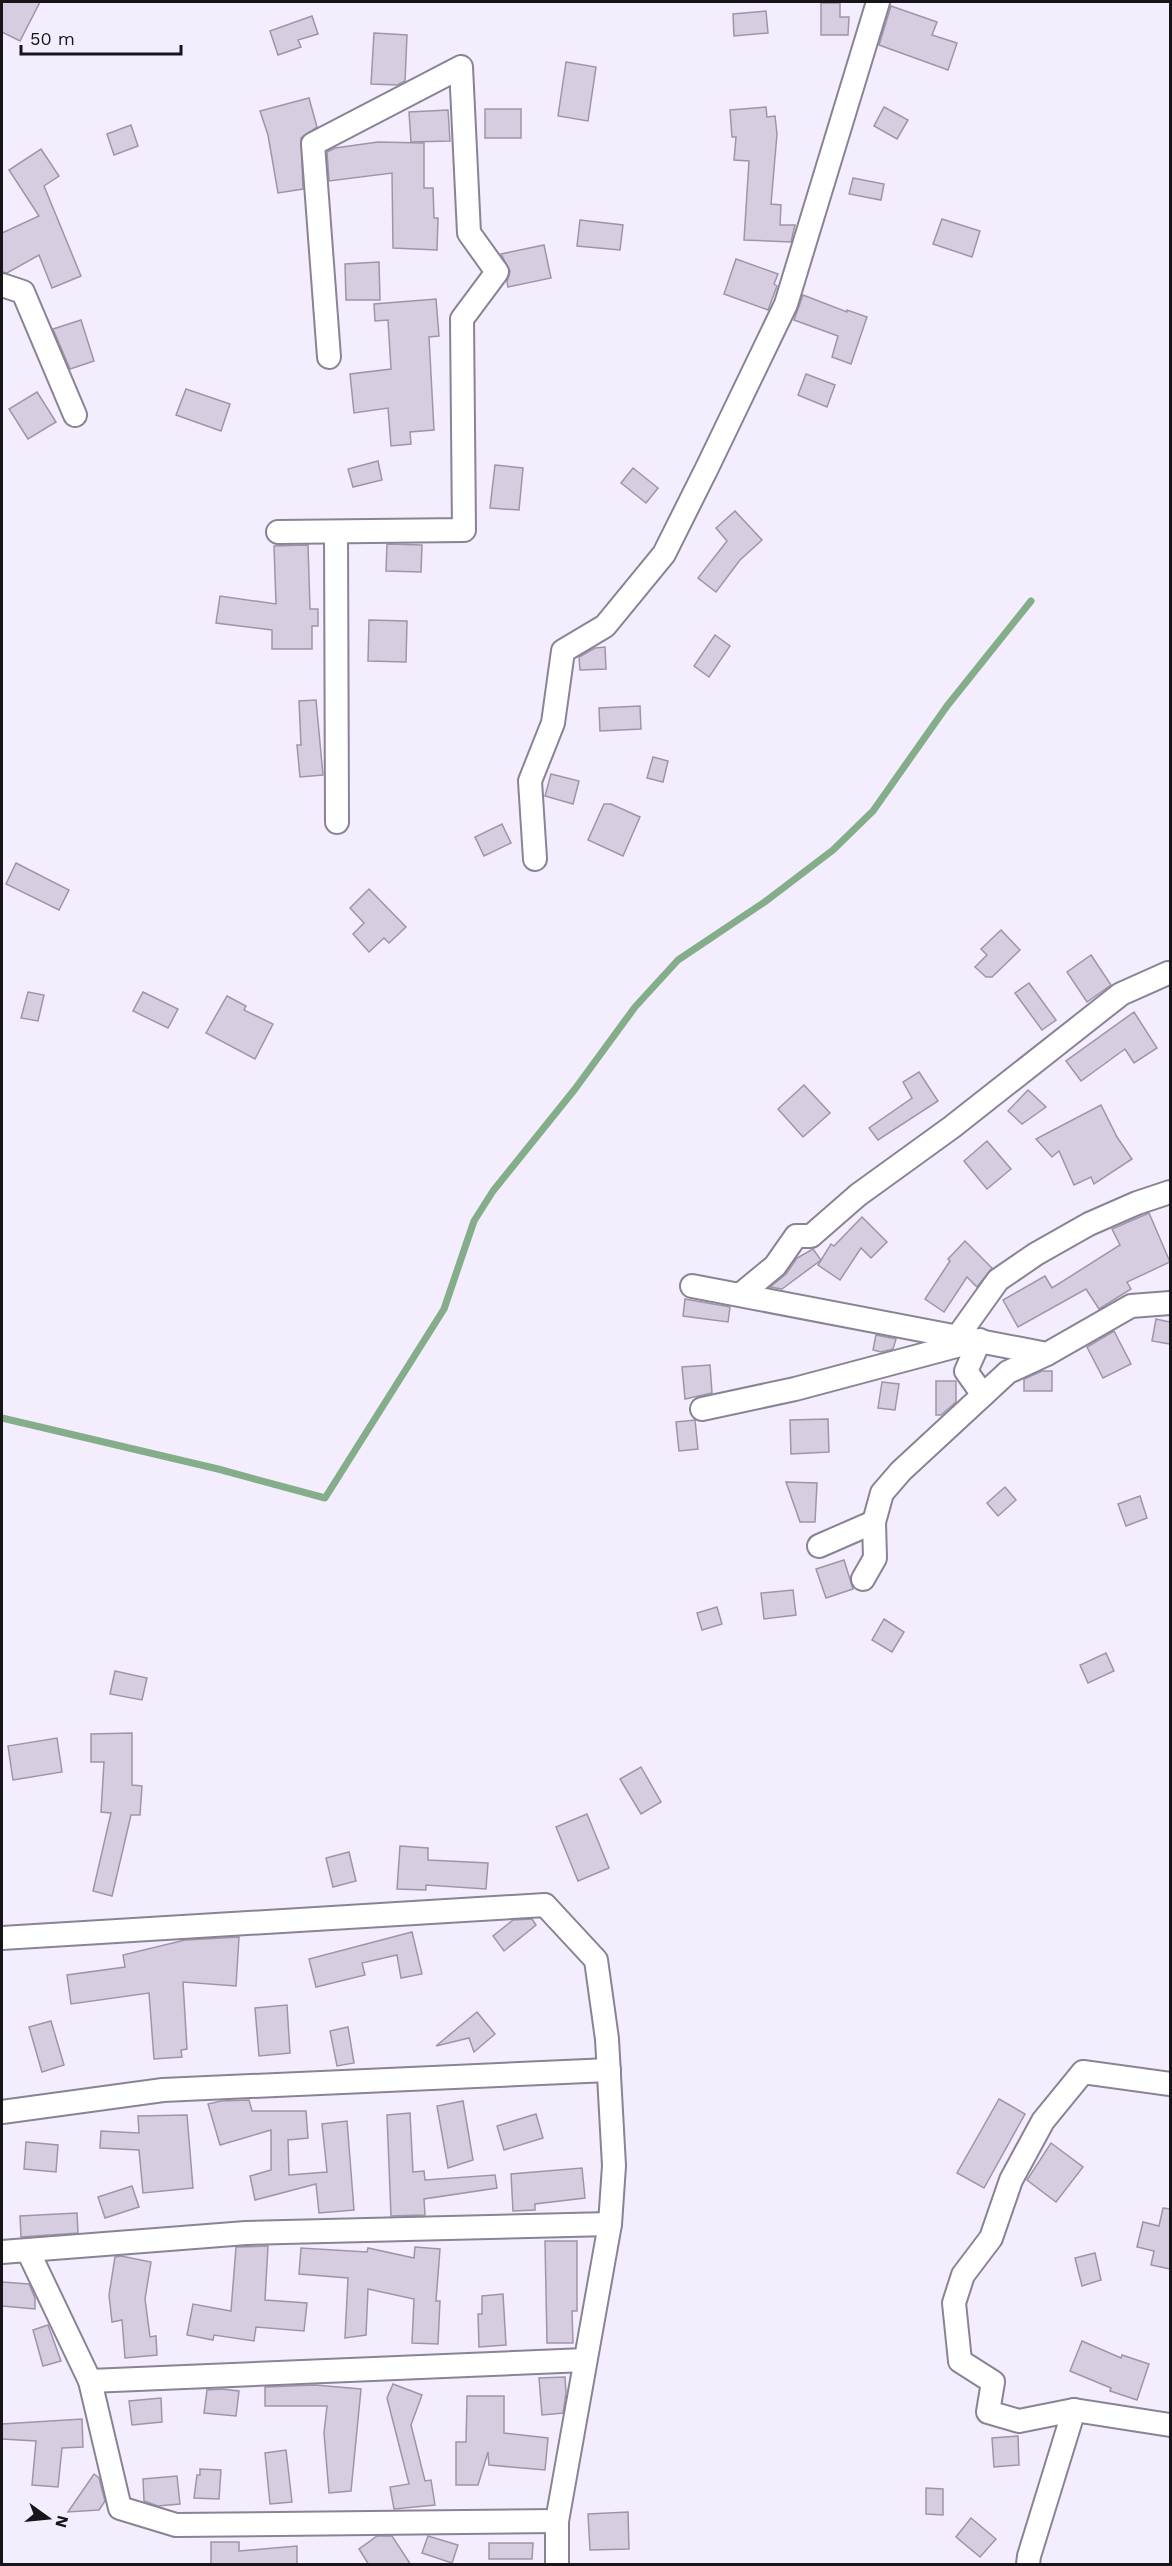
<svg xmlns="http://www.w3.org/2000/svg" width="1172" height="2566" font-family="'Work Sans',sans-serif">
<style>
.lines{fill:none;stroke-linecap:round;stroke-linejoin:round}
.stream{stroke:#84ad89;stroke-width:7}
.building{fill:#d6cde1;stroke:#9e96a8;stroke-width:1.5}
.minor-casing{stroke:#8a8394;stroke-width:26}
.minor{stroke:#fff;stroke-width:22}
</style>
<rect width="100%" height="100%" fill="#f4edfd"/>
<g class="lines">
<polyline class="stream" points="2,1418 218,1469 325,1498 444,1309 474,1221 493,1191 575,1089 635,1007 678,960 766,901 833,850 873,811 947,706 1031,601"/>
</g>
<g class="building">
<polygon points="2,2 40,2 20,41 2,32"/>
<polygon points="821,3 840,3 840,17 849,17 848,35 821,35"/>
<polygon points="891,6 937,22 932,35 957,43 948,70 879,45"/>
<polygon points="766,11 768,33 734,36 733,14"/>
<polygon points="312,16 318,34 298,40 301,47 278,55 270,31"/>
<polygon points="374,33 407,35 405,81 397,85 371,84"/>
<polygon points="566,62 596,67 588,121 558,116"/>
<polygon points="309,98 317,127 301,138 303,189 278,193 268,135 260,111"/>
<polygon points="766,107 767,117 775,116 777,134 771,204 781,205 780,225 795,225 791,242 744,240 749,161 734,160 736,137 732,137 730,110"/>
<polygon points="884,107 908,120 897,139 874,126"/>
<rect x="485" y="109" width="36" height="29"/>
<polygon points="448,110 450,141 411,142 409,112"/>
<polygon points="131,125 138,146 114,155 107,134"/>
<polygon points="378,142 424,143 424,188 433,188 434,218 438,218 437,250 393,248 392,173 329,181 327,152 335,148"/>
<polygon points="41,149 59,176 44,186 81,276 52,288 39,255 7,273 2,272 2,233 39,216 9,170"/>
<polygon points="853,178 884,184 881,200 849,194"/>
<polygon points="942,219 980,231 972,257 933,244"/>
<polygon points="580,220 623,225 620,250 577,246"/>
<polygon points="544,245 551,278 508,287 507,282 510,271 501,254"/>
<polygon points="736,259 778,274 774,284 777,286 768,310 724,294"/>
<polygon points="379,262 380,300 346,300 345,264"/>
<polygon points="803,295 847,312 847,310 867,317 851,364 832,357 838,336 794,320"/>
<polygon points="436,299 439,336 429,337 434,430 410,432 411,444 391,446 388,408 354,413 350,374 391,369 388,320 375,321 374,304"/>
<polygon points="81,320 94,361 70,369 53,329"/>
<polygon points="806,374 835,385 827,407 798,395"/>
<polygon points="186,389 230,404 221,431 176,415"/>
<polygon points="37,392 56,422 28,439 9,409"/>
<polygon points="378,461 382,480 353,487 348,469"/>
<polygon points="495,465 523,468 519,510 490,508"/>
<polygon points="633,468 658,488 646,503 621,483"/>
<polygon points="735,511 762,540 740,560 716,592 698,578 727,541 716,528"/>
<polygon points="387,544 422,545 421,572 386,571"/>
<polygon points="308,545 310,609 318,609 318,626 312,626 312,649 272,649 272,630 216,623 220,596 276,604 274,546"/>
<polygon points="369,620 407,621 406,662 368,661"/>
<polygon points="715,635 730,646 709,677 694,666"/>
<polygon points="605,647 606,669 580,670 579,657 595,648"/>
<polygon points="316,700 323,775 300,777 297,745 301,745 299,701"/>
<polygon points="640,706 641,729 600,731 599,708"/>
<polygon points="653,757 668,761 663,782 647,778"/>
<polygon points="551,774 579,781 573,804 545,796"/>
<polygon points="604,804 611,804 640,817 623,856 588,840"/>
<polygon points="502,824 511,843 484,856 475,837"/>
<polygon points="16,863 69,890 59,910 6,884"/>
<polygon points="369,889 406,927 389,943 384,938 369,952 353,934 364,923 350,908"/>
<polygon points="1001,930 1020,950 992,977 986,977 975,967 987,955 981,949"/>
<polygon points="1091,955 1111,985 1087,1002 1067,972"/>
<polygon points="1029,983 1056,1020 1042,1030 1015,993"/>
<polygon points="28,992 44,995 38,1021 21,1018"/>
<polygon points="143,992 178,1009 168,1028 133,1011"/>
<polygon points="227,996 246,1006 244,1010 273,1024 255,1059 206,1033"/>
<polygon points="1134,1012 1157,1048 1134,1063 1125,1049 1081,1081 1066,1061"/>
<polygon points="919,1072 938,1101 878,1140 869,1128 912,1098 903,1082"/>
<polygon points="804,1085 830,1113 803,1137 778,1109"/>
<polygon points="1028,1090 1046,1107 1022,1124 1008,1111"/>
<polygon points="1101,1105 1117,1137 1132,1159 1094,1184 1091,1177 1074,1185 1059,1151 1052,1157 1036,1139"/>
<polygon points="987,1141 1011,1169 987,1189 964,1161"/>
<polygon points="1149,1213 1170,1262 1127,1282 1131,1289 1099,1309 1086,1289 1018,1327 1003,1300 1045,1276 1052,1288 1120,1245 1112,1229"/>
<polygon points="862,1217 887,1242 871,1258 861,1248 840,1280 818,1265 831,1244 834,1246"/>
<polygon points="965,1241 992,1268 977,1287 967,1277 944,1312 925,1299 950,1261 948,1259"/>
<polygon points="813,1249 821,1260 782,1289 770,1287 786,1274 797,1258"/>
<polygon points="685,1299 730,1307 728,1322 683,1316"/>
<polygon points="1156,1319 1170,1322 1170,1344 1152,1341"/>
<polygon points="1114,1331 1131,1364 1103,1378 1087,1347"/>
<polygon points="876,1335 896,1339 893,1349 881,1352 873,1350"/>
<polygon points="710,1365 712,1393 685,1399 682,1367"/>
<polygon points="1042,1371 1052,1371 1052,1391 1024,1391 1024,1379"/>
<polygon points="936,1381 956,1381 956,1402 941,1415 936,1415"/>
<polygon points="882,1382 899,1384 895,1410 878,1408"/>
<polygon points="828,1419 829,1452 791,1454 790,1420"/>
<polygon points="695,1420 698,1449 679,1451 676,1422"/>
<polygon points="786,1482 817,1483 815,1522 800,1522"/>
<polygon points="1005,1487 1016,1500 998,1516 987,1503"/>
<polygon points="1140,1496 1147,1518 1126,1526 1118,1504"/>
<polygon points="844,1560 853,1589 826,1598 816,1569"/>
<polygon points="793,1590 796,1615 764,1619 761,1593"/>
<polygon points="717,1607 722,1624 702,1630 697,1613"/>
<polygon points="884,1619 904,1632 892,1652 872,1640"/>
<polygon points="1106,1653 1114,1671 1088,1683 1080,1665"/>
<polygon points="115,1671 147,1678 142,1700 110,1694"/>
<polygon points="132,1733 132,1785 142,1786 140,1815 131,1815 112,1896 93,1891 111,1813 101,1812 104,1762 91,1762 91,1734"/>
<polygon points="57,1738 62,1772 13,1780 8,1746"/>
<polygon points="641,1767 661,1802 641,1814 620,1779"/>
<polygon points="587,1814 609,1868 578,1881 556,1827"/>
<polygon points="400,1846 428,1848 428,1860 488,1863 486,1889 426,1885 426,1890 397,1889"/>
<polygon points="349,1852 356,1881 333,1887 326,1858"/>
<polygon points="532,1919 536,1925 504,1951 493,1936 513,1920"/>
<polygon points="412,1932 422,1974 401,1978 397,1955 362,1963 365,1975 316,1987 309,1959"/>
<polygon points="239,1937 236,1986 183,1982 187,2049 181,2050 182,2057 154,2059 149,1993 71,2004 67,1975 125,1967 123,1955 185,1940"/>
<polygon points="287,2005 290,2053 259,2056 255,2008"/>
<polygon points="477,2012 495,2034 474,2052 469,2038 436,2046"/>
<polygon points="51,2021 64,2065 42,2072 29,2027"/>
<polygon points="348,2027 354,2063 337,2066 330,2031"/>
<polygon points="999,2099 1025,2114 984,2188 957,2173"/>
<polygon points="249,2100 252,2111 306,2111 308,2138 288,2140 289,2175 327,2172 322,2124 347,2121 354,2210 319,2213 316,2184 255,2200 250,2176 271,2170 271,2130 220,2145 208,2104 221,2101"/>
<polygon points="463,2101 473,2160 448,2168 437,2106"/>
<polygon points="410,2113 413,2172 424,2171 425,2180 495,2175 497,2188 424,2199 425,2215 391,2216 387,2115"/>
<polygon points="536,2114 543,2138 504,2150 497,2126"/>
<polygon points="187,2115 193,2188 143,2193 139,2150 100,2148 101,2131 139,2133 138,2116"/>
<polygon points="26,2142 58,2145 56,2172 24,2169"/>
<polygon points="1051,2143 1083,2167 1056,2202 1027,2180"/>
<polygon points="582,2168 585,2198 535,2204 535,2210 513,2211 511,2174"/>
<polygon points="132,2186 139,2207 105,2218 98,2197"/>
<polygon points="1163,2208 1170,2209 1170,2269 1151,2265 1154,2251 1137,2247 1143,2222 1159,2226"/>
<polygon points="77,2213 78,2233 21,2237 20,2216"/>
<polygon points="545,2241 577,2241 577,2311 572,2311 573,2343 547,2343"/>
<polygon points="268,2246 265,2300 307,2303 304,2331 256,2327 254,2341 214,2335 213,2340 187,2335 193,2304 231,2311 236,2247"/>
<polygon points="415,2247 440,2249 436,2301 440,2301 438,2344 412,2343 414,2299 368,2289 366,2335 345,2338 348,2278 299,2274 301,2248 367,2252 368,2248 414,2258"/>
<polygon points="1095,2253 1101,2280 1082,2286 1075,2258"/>
<polygon points="121,2256 151,2262 145,2299 150,2337 156,2336 157,2355 125,2358 122,2320 112,2322 109,2295 115,2257"/>
<polygon points="2,2282 29,2284 35,2298 35,2309 2,2306"/>
<polygon points="503,2294 506,2345 479,2347 478,2314 482,2314 482,2296"/>
<polygon points="48,2325 61,2361 43,2366 33,2330"/>
<polygon points="1082,2341 1121,2358 1122,2355 1149,2364 1137,2400 1110,2391 1111,2388 1070,2371"/>
<polygon points="565,2377 566,2393 563,2413 542,2415 539,2378"/>
<polygon points="393,2384 422,2395 411,2425 425,2481 431,2480 435,2505 394,2509 390,2487 409,2484 387,2398"/>
<polygon points="315,2385 361,2389 351,2491 329,2493 324,2433 327,2406 265,2406 265,2387"/>
<polygon points="222,2389 239,2391 236,2416 204,2413 207,2390"/>
<polygon points="467,2396 504,2396 504,2433 548,2438 545,2470 489,2465 488,2452 478,2485 456,2485 456,2442 466,2442"/>
<polygon points="161,2398 162,2422 132,2425 129,2401"/>
<polygon points="82,2419 83,2447 62,2448 58,2487 32,2485 36,2441 2,2439 2,2424"/>
<polygon points="1018,2436 1019,2465 994,2467 992,2438"/>
<polygon points="286,2450 292,2502 270,2504 265,2453"/>
<polygon points="200,2469 221,2470 219,2499 194,2498 197,2475 200,2475"/>
<polygon points="94,2474 99,2478 105,2501 99,2510 68,2512"/>
<polygon points="177,2476 180,2504 158,2506 144,2501 143,2479"/>
<polygon points="926,2488 943,2489 943,2515 926,2514"/>
<polygon points="628,2512 629,2549 590,2550 588,2514"/>
<polygon points="971,2518 996,2539 980,2557 956,2537"/>
<polygon points="377,2536 392,2536 411,2565 369,2565 359,2549"/>
<polygon points="428,2536 458,2545 452,2563 422,2553"/>
<polygon points="211,2542 239,2542 239,2551 297,2546 297,2565 211,2565"/>
<polygon points="489,2543 533,2543 532,2559 489,2559"/>
</g>
<g class="lines">
<g class="minor-casing">
<g id="minor">
<polyline points="2,285 23,292 75,415"/>
<polyline points="278,532 464,530 462,319 497,272 469,233 461,67 313,144 329,357"/>
<polyline points="336,532 337,822"/>
<polyline points="535,859 530,781 553,723 563,651 605,626 664,554 707,468 786,304 878,2"/>
<polyline points="692,1286 1047,1354 1131,1306 1170,1303"/>
<polyline points="741,1294 775,1266 796,1236 811,1236 858,1195 952,1127 1121,994 1168,973"/>
<polyline points="958,1336 998,1280 1036,1254 1089,1224 1137,1203 1170,1192"/>
<polyline points="980,1340 966,1371 983,1395"/>
<polyline points="702,1409 795,1389 975,1341"/>
<polyline points="819,1546 874,1522"/>
<polyline points="863,1579 875,1558 874,1522 882,1493 901,1471 1008,1372 1047,1354"/>
<polyline points="2,1938 545,1905 596,1960 607,2039 614,2166 610,2224 557,2521 557,2564"/>
<polyline points="2,2112 163,2090 609,2070"/>
<polyline points="28,2251 90,2381 120,2508 176,2525 557,2521"/>
<polyline points="2,2252 246,2233 610,2224"/>
<polyline points="90,2381 585,2360"/>
<polyline points="1074,2410 1019,2421 988,2412 993,2382 960,2361 954,2303 963,2275 991,2238 1011,2180 1043,2121 1083,2072 1170,2084"/>
<polyline points="1028,2564 1029,2556 1074,2410 1170,2425"/>
</g>
</g>
<use href="#minor" class="minor"/>
</g>
<rect width="1172" height="2566" fill="none" stroke="#17141a" stroke-width="6"/>
<g transform="translate(48 2518) rotate(105)" stroke="#f4edfd" stroke-width="4.5" paint-order="stroke">
<path d="M0-4.5L10 22L0 15L-10 22Z" fill="#17141a"/>
<text y="-9" font-size="16" font-weight="bold" text-anchor="middle" fill="#17141a">N</text>
</g>
<path d="M21 45v9h160v-9" fill="none" stroke="#17141a" stroke-width="3"/>
<text x="30" y="45" font-size="18" fill="#17141a" stroke="#f4edfd" stroke-width="4.5" paint-order="stroke">50 m</text>
</svg>
